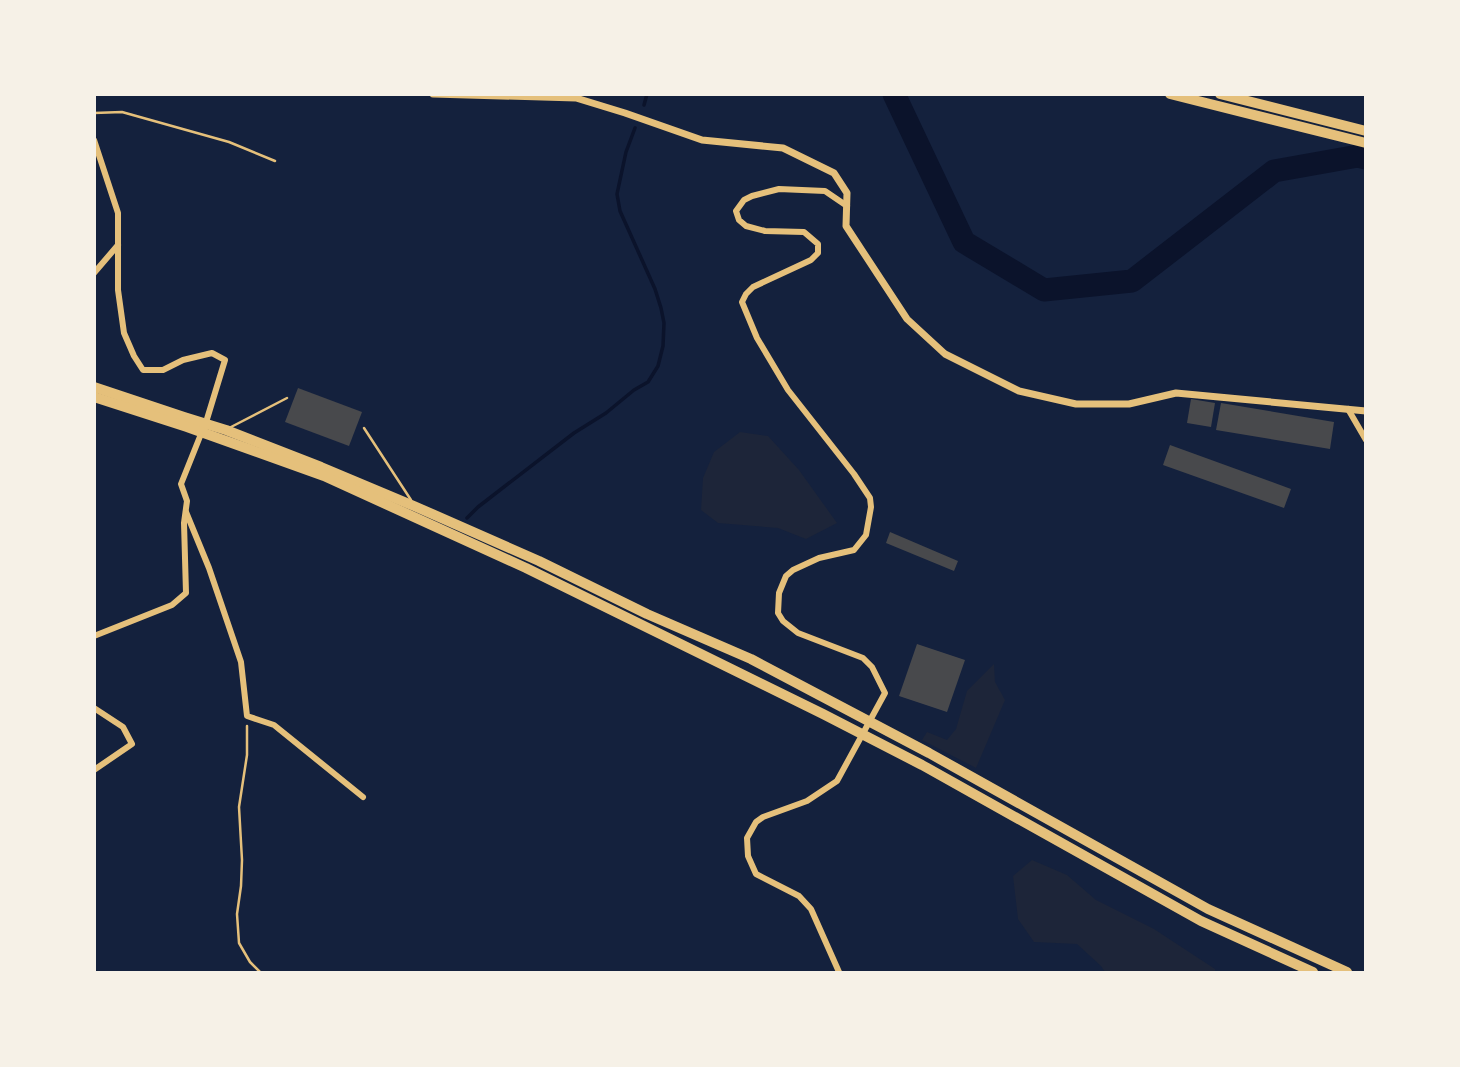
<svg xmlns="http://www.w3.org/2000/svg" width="1460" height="1067" font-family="'Asap Condensed',sans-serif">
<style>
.green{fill:#1d2539}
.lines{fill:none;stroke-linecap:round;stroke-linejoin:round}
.stream{stroke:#0b132b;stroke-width:3.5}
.river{stroke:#0b132b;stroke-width:23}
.building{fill:#48494c}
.path{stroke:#e5c07b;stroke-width:2.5}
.service{stroke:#e5c07b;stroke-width:2.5}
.minor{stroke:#e5c07b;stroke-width:6}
.tertiary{stroke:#e5c07b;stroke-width:7}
.trunk{stroke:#e5c07b;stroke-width:10}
</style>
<rect width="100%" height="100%" fill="#14213d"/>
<g class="green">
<polygon points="740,432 768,436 799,470 837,523 806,539 778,528 718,523 701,510 703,478 714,452"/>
<polygon points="994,664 995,682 1005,700 976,768 922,740 927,732 947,740 956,729 967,691"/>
<polygon points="1032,860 1067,875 1096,900 1154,929 1215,969 1215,972 1105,972 1101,966 1077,944 1034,942 1018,919 1013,876"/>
</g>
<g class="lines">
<g class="stream">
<polyline points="644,105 647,94"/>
<polyline points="467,518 478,507 574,433 606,413 634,390 648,382 658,366 663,346 664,323 661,308 655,289 620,211 617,194 626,152 635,128"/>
</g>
<polyline class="river" points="894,94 964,242 1044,290 1132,281 1274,171 1358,156 1366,158"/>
</g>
<g class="building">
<polygon points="298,388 362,412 349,446 285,422"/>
<polygon points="1191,399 1215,403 1211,427 1187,423"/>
<polygon points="1221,403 1334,422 1330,449 1216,430"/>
<polygon points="1170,445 1291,489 1284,508 1163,465"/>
<polygon points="890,532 958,561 954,571 886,543"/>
<polygon points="917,644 965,660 947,712 899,696"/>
</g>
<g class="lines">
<polyline class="path" points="247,726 247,755 239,807 242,860 241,886 237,914 239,943 250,962 260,972"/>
<g class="service">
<polyline points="94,113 122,112 229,142 275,161"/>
<polyline points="231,427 287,398"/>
<polyline points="364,428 411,500"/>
</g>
<g class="minor">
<polyline points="94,140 118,213 118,290 124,333 134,356 143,370 163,370 183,360 212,353 225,360 207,419 181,484 187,501 184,523 186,593 172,605 94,636"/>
<polyline points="94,273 118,245"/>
<polyline points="1348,409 1366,440"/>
<polyline points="186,512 209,568 241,662 247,716 274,725 363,797"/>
<polyline points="94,708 123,727 132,744 94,770"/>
<polyline points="839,972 811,909 799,896 756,874 748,856 747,838 756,822 763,817 807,801 837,781 885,693 872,667 863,658 798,633 783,621 778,613 779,593 786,576 793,570 819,558 854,550 866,535 871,507 870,498 854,474 788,390 757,338 742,302 746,294 753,287 811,260 818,253 818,244 804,232 765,231 746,226 739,220 736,211 744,200 752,196 779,189 825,191 847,206"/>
</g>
<polyline class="tertiary" points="433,94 576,98 625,113 702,140 783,148 834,173 847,193 846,226 907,319 945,354 1019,391 1076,404 1129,404 1176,393 1366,411"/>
<g class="trunk">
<polyline points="1170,94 1366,143"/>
<polyline points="1220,94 1366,131"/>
<polyline points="94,387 184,417 226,430 321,467 414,506 539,561 647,614 751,659 929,753 1208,909 1347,972"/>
<polyline points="94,397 187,427 324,476 526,568 823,714 922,765 1201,921 1313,972"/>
</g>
</g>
<rect width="1460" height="1067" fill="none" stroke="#f6f1e7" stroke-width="192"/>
</svg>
